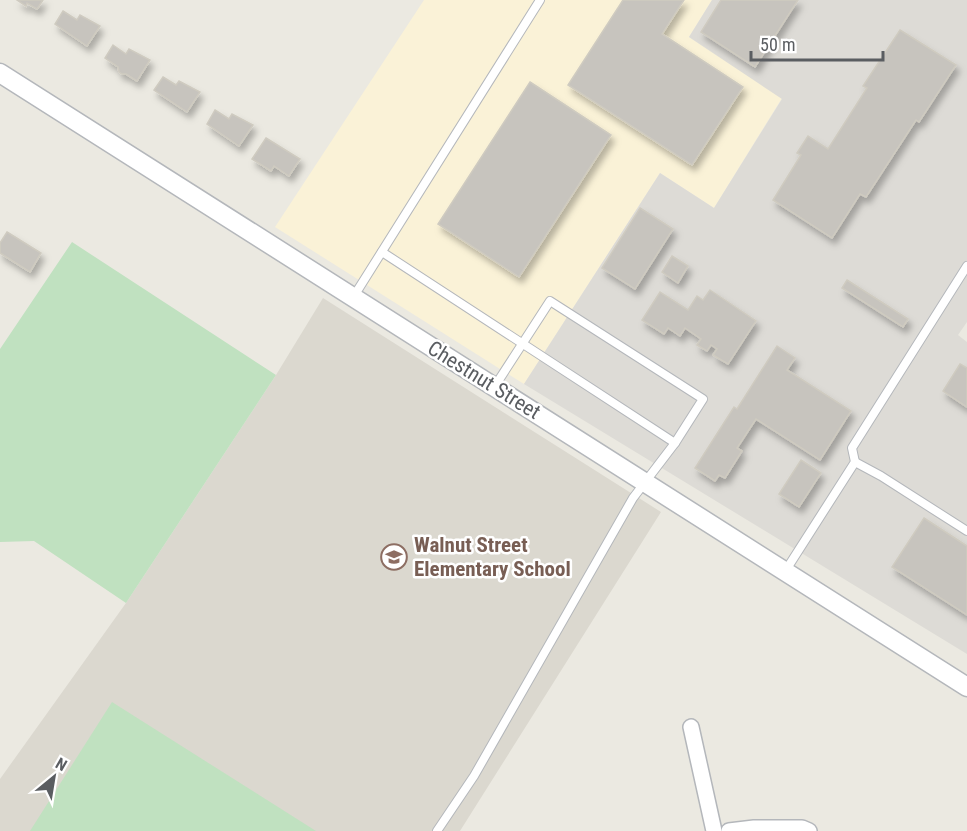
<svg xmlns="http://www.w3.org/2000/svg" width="967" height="831" font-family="'Roboto Condensed',sans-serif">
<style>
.commercial{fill:#faf2d7}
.industrial{fill:#dddbd6}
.education{fill:#dbd8cf}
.green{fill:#c0e1c0}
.building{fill:#c7c4be;stroke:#cfcbc0;stroke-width:1.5;filter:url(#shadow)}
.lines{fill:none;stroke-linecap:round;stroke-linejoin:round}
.service-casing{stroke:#b4b7bb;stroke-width:10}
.minor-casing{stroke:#b4b7bb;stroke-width:18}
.tertiary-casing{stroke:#b4b7bb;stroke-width:21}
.service{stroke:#fff;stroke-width:8}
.minor{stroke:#fff;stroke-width:15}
.tertiary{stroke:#fff;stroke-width:18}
.labels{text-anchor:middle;stroke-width:5;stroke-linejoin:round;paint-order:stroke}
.street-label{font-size:21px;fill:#5a5d61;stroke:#fff}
.education-label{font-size:21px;font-weight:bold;fill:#785e54;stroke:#fff;text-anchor:start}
</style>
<defs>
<filter id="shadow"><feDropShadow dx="3.5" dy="6" stdDeviation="3" flood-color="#0004"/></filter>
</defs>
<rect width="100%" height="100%" fill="#ebe9e1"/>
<polygon class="commercial" points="424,0 712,0 689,37 782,98 714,208 660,173 524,384 275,227"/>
<polygon class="industrial" points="712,0 967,0 967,322 958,335 967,342 967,654 524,384 660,173 714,208 782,99 689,37"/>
<polygon class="education" points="323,298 661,512 460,831 0,831 0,779 126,603 276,375"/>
<g class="green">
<polygon points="72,242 276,375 126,603 34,541 0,542 0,349"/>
<polygon points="112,702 316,831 30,831"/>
</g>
<g class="building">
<polygon points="17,0 43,0 37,9 27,3 26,6"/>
<polygon points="623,0 684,0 662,34 743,87 692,165 568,85"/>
<polygon points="721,0 798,0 755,67 701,32"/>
<polygon points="63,11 77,20 80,15 100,26 87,46 55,24"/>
<polygon points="900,30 956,65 919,122 916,120 866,197 860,194 832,238 773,200 801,155 797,153 808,136 828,149 867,88 863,86"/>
<polygon points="113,45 126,54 129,49 150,60 137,81 126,74 122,74 119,72 118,67 105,58"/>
<polygon points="163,77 176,85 179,81 200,92 187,112 154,90"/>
<polygon points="530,82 611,135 519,277 438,224"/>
<polygon points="215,110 229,119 232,114 253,125 239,146 207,124"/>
<polygon points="266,138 300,159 289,176 274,166 271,171 252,159"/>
<polygon points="640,208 673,229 635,289 602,268"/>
<polygon points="7,232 41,253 30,272 0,253 0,243"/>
<polygon points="672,256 688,266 678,283 662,272"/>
<polygon points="847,280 908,319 903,327 842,288"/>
<polygon points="710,290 756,321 728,364 713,355 717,349 711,345 707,351 697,345 701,339 685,328 680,336 668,328 664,334 642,320 660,292 688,310 697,296 703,300"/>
<polygon points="777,346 795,358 787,370 851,411 820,460 756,419 737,448 742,451 725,478 719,475 715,481 695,468 734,407 737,409"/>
<polygon points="960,364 967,368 967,407 943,391"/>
<polygon points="801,460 821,473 799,507 779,494"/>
<polygon points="924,518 967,546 967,615 892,567"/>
</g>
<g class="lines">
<g class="service-casing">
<g id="service">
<polyline points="382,252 675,443"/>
<polyline points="354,296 540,0"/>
<polyline points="855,462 881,476 967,531"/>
<polyline points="786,570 855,462 852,448 967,266"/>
<polyline points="437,831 474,776 633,498 675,443 703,399 550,301 495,386"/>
</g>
</g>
<g class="minor-casing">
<g id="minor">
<polyline points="691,727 714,831"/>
<polyline points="729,831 754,828 802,828 809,831"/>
</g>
</g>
<g class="tertiary-casing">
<polyline id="tertiary" points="0,73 967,687"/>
</g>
<use href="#service" class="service"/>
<use href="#minor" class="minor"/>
<use href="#tertiary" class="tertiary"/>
</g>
<defs>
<g id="school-ring" transform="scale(1.35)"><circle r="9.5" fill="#fff" stroke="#8d6e63" stroke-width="1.5"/><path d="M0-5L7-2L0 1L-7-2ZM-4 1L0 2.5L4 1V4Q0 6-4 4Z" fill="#8d6e63"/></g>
</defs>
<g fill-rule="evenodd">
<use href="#school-ring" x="394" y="557"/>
</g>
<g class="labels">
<g class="street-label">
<text transform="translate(484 380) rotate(32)" y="7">Chestnut Street</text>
</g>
<g class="education-label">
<text x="414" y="552">Walnut Street<tspan x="414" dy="24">Elementary School</tspan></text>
</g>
</g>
<g transform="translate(54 777) rotate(30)" stroke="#ffffff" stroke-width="4.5" paint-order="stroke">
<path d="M0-4.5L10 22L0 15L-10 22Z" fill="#5a5d61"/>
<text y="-9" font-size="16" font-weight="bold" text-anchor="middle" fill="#5a5d61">N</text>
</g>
<path d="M751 51v9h132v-9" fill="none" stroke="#5a5d61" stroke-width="3"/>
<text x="760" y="51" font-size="18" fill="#5a5d61" stroke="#ffffff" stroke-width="4.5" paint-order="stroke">50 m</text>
</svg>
